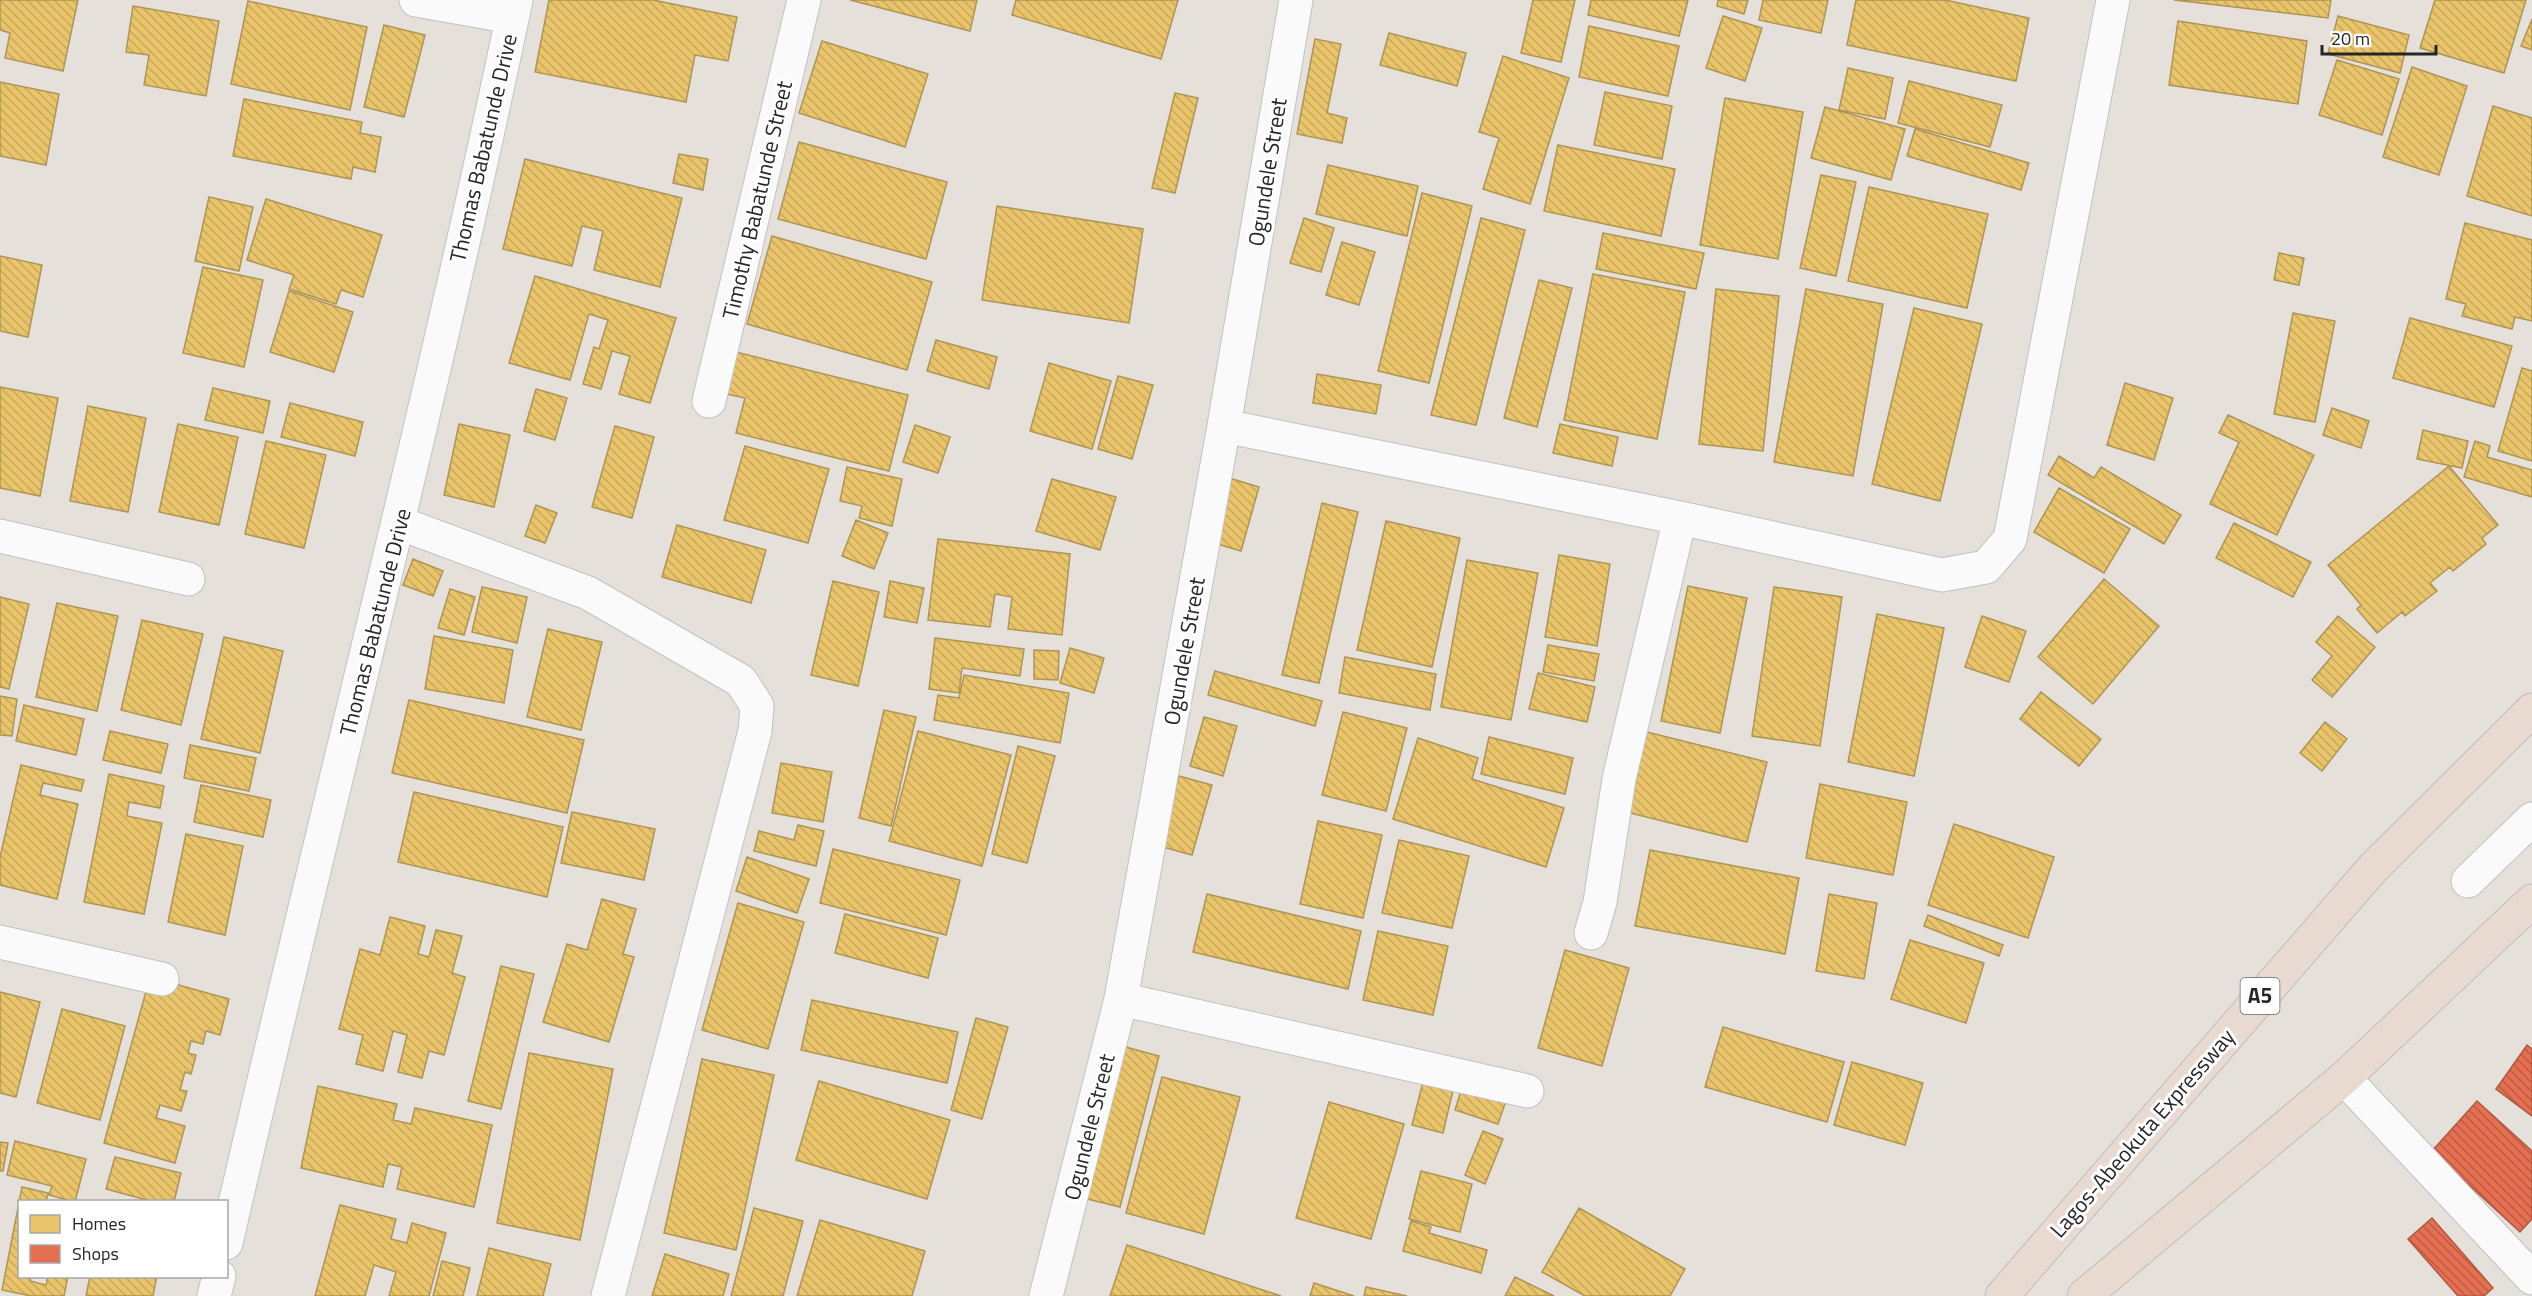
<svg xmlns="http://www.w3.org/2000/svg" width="2532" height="1296" viewBox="0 0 2532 1296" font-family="'Titillium Web',sans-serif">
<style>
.homes{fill:url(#homes-back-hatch);stroke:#ae9556;stroke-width:1.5}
.shops{fill:url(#shops-back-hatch);stroke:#ad5944;stroke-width:1.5}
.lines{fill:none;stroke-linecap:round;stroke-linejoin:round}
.minor-casing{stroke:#c2c0c1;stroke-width:35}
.highway-casing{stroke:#bebcbb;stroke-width:35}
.minor{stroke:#fbfafa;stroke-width:33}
.highway{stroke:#e8d9d1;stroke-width:33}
.labels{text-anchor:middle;stroke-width:6;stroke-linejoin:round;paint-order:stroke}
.shield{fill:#fff;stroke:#676767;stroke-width:1.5}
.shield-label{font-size:21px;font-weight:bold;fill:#262626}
.street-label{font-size:22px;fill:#262626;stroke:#fff}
</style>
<defs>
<pattern id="homes-back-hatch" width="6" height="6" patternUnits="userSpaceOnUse" patternTransform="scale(1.5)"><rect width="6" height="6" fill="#e9c46a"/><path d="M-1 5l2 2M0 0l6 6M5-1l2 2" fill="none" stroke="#c8a85c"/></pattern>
<pattern id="shops-back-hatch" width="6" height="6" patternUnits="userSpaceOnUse" patternTransform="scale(1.5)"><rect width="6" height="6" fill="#e76f51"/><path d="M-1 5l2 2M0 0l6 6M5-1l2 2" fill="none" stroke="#bb5b43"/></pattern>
</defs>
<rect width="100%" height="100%" fill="#e6e0db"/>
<path class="homes" d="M 0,0 L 78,0 L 63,71 L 5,58 L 10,33 L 0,30 Z
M 549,0 L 653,0 L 737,17 L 728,61 L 695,55 L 686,102 L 535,72 Z
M 850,0 L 977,0 L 970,31 Z
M 1016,0 L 1178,0 L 1161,59 L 1012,15 Z
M 1533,0 L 1575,0 L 1561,62 L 1521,53 Z
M 1591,0 L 1688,0 L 1679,36 L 1588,15 Z
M 1718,0 L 1748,0 L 1744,14 L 1717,6 Z
M 1763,0 L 1828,0 L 1821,33 L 1759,20 Z
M 1856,0 L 1945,0 L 2029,18 L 2016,81 L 1847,45 Z
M 2174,0 L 2331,0 L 2328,18 Z
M 2435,0 L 2526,0 L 2504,73 L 2420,48 Z
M 248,1 L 367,27 L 350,110 L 231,84 Z
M 133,6 L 219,21 L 206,96 L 144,85 L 149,55 L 126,52 Z
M 1723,16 L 1762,28 L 1745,81 L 1706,68 Z
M 2338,16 L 2409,35 L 2400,73 L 2328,54 Z
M 2532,19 L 2532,50 L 2521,46 Z
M 2178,21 L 2307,41 L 2298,104 L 2169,85 Z
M 384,25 L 425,35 L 404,117 L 364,107 Z
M 1589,26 L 1679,46 L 1668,96 L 1579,77 Z
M 1389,33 L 1466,53 L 1457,86 L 1380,65 Z
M 1315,39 L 1341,44 L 1327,113 L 1347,118 L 1342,143 L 1297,134 Z
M 822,41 L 928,74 L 905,147 L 799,113 Z
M 1503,56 L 1569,78 L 1530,204 L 1483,189 L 1499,138 L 1479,132 Z
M 2337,60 L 2399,79 L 2382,135 L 2319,115 Z
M 2412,67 L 2467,86 L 2439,175 L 2383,157 Z
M 1848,68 L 1893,78 L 1885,119 L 1839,110 Z
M 1909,81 L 2002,105 L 1990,147 L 1898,123 Z
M 0,82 L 59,94 L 46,165 L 0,156 Z
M 1605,92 L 1672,106 L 1662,159 L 1594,145 Z
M 1175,93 L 1198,98 L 1175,193 L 1152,188 Z
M 1725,98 L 1803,112 L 1778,259 L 1700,245 Z
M 244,99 L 362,122 L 360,133 L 381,137 L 375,172 L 353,167 L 351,179 L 233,156 Z
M 2493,106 L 2532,118 L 2532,216 L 2467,196 Z
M 1825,107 L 1905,129 L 1891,180 L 1811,158 Z
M 1915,129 L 2029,163 L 2021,190 L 1907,156 Z
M 799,142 L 947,182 L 926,259 L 778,219 Z
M 1558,145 L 1675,169 L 1661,236 L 1544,211 Z
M 679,154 L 708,159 L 703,190 L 673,183 Z
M 525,159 L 682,198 L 660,287 L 594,270 L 603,231 L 582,226 L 572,266 L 503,249 Z
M 1328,165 L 1418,186 L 1407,236 L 1316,214 Z
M 1821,175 L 1856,182 L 1836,276 L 1800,268 Z
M 1869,187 L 1988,214 L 1967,308 L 1848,281 Z
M 1422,193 L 1472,206 L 1429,383 L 1378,371 Z
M 209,197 L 253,207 L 239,271 L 195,261 Z
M 266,199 L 382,235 L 363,297 L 341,290 L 336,304 L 289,289 L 294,275 L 247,260 Z
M 997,206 L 1143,229 L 1129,323 L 982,300 Z
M 1304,218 L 1334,228 L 1321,272 L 1290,263 Z
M 1481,218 L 1525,230 L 1476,425 L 1431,415 Z
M 2465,223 L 2532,240 L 2532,321 L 2515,317 L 2512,329 L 2462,316 L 2466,304 L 2446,299 Z
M 1603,233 L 1704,253 L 1696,289 L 1596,269 Z
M 772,236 L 932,282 L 907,370 L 747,324 Z
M 1342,242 L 1375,252 L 1359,305 L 1326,295 Z
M 2279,253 L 2304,258 L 2299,285 L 2274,280 Z
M 0,256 L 42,265 L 28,337 L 0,331 Z
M 203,267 L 263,280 L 244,367 L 183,353 Z
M 1593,274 L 1685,292 L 1657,439 L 1564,420 Z
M 535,276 L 676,318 L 650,403 L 619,394 L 630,356 L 612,351 L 601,389 L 583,384 L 594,347 L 599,349 L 608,320 L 589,314 L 570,380 L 509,363 Z
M 1539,280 L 1572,288 L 1537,427 L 1504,418 Z
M 1716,289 L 1779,296 L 1763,451 L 1699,444 Z
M 1806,289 L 1883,304 L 1853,476 L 1774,462 Z
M 289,291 L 353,312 L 334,372 L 270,352 Z
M 1914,308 L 1982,324 L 1940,501 L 1872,484 Z
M 2293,313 L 2335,321 L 2315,422 L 2274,414 Z
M 2410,318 L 2512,346 L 2494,407 L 2393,378 Z
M 936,340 L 997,357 L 989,389 L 927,371 Z
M 736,352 L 908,395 L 889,471 L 736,433 L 745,398 L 726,394 Z
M 1049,363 L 1111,381 L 1092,449 L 1030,431 Z
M 2522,368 L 2532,371 L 2532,461 L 2498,451 Z
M 1317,374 L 1381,385 L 1376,414 L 1313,403 Z
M 1118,376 L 1153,385 L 1132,459 L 1098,449 Z
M 2125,383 L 2173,398 L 2154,460 L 2107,445 Z
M 0,387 L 58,398 L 40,496 L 0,488 Z
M 213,388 L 270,401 L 263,433 L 205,420 Z
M 536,389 L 567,398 L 555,440 L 524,431 Z
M 290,403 L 363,422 L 355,456 L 281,437 Z
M 88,406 L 146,418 L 128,512 L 70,501 Z
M 2332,408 L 2369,421 L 2361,448 L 2323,435 Z
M 2228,415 L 2314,455 L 2277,535 L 2210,504 L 2239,442 L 2219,433 Z
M 178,424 L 238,437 L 219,525 L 159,512 Z
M 459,424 L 510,435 L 494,507 L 444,495 Z
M 1560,424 L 1618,437 L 1612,466 L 1553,453 Z
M 915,425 L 950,437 L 938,473 L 903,462 Z
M 615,426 L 654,437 L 632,518 L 592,507 Z
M 2423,430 L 2468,441 L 2462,468 L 2417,459 Z
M 266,441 L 326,455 L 304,548 L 245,534 Z
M 2475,441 L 2490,446 L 2487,457 L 2532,470 L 2532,497 L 2464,477 Z
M 745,446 L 829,469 L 808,543 L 724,520 Z
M 2059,456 L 2094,478 L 2101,467 L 2181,515 L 2164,544 L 2048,475 Z
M 2449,466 L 2498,525 L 2482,538 L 2486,544 L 2453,571 L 2450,567 L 2430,583 L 2437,591 L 2405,616 L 2402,612 L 2377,633 L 2357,609 L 2361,605 L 2328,565 Z
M 847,467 L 902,479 L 892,526 L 859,518 L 862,506 L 840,501 Z
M 1226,477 L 1259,487 L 1241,551 L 1207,541 Z
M 1052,479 L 1116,497 L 1100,550 L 1036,531 Z
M 2059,488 L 2130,529 L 2104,573 L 2034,532 Z
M 1322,503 L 1358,512 L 1319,683 L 1282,675 Z
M 536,505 L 557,513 L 545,543 L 525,536 Z
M 856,520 L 888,533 L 874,569 L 842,556 Z
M 1386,521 L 1460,538 L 1432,667 L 1357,650 Z
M 2234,523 L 2311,562 L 2293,597 L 2216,558 Z
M 677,525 L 766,550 L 751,603 L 662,577 Z
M 938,539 L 1070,554 L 1062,635 L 1008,629 L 1012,597 L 995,594 L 990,627 L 928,620 Z
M 1559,555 L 1610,564 L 1597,646 L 1545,637 Z
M 413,559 L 443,571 L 433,596 L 403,585 Z
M 1467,560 L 1538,573 L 1511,720 L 1441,707 Z
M 2104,579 L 2159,626 L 2093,704 L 2038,657 Z
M 833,581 L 879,592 L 858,686 L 811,675 Z
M 890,581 L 924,588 L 917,623 L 884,617 Z
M 1688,586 L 1747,598 L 1720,733 L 1661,721 Z
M 482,587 L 527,597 L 517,643 L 472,632 Z
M 1774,587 L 1842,597 L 1820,746 L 1752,736 Z
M 450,589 L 475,597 L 464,635 L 438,628 Z
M 0,597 L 29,604 L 9,689 L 0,687 Z
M 57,603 L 118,616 L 97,711 L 36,697 Z
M 1877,614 L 1944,628 L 1914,776 L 1848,762 Z
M 1982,616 L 2026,631 L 2009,682 L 1965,667 Z
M 2338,616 L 2375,647 L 2332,697 L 2312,680 L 2332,656 L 2316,642 Z
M 142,620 L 203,634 L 181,725 L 121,710 Z
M 548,629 L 602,642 L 581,730 L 527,717 Z
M 434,636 L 513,650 L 504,703 L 425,689 Z
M 224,637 L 283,651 L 260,753 L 201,739 Z
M 935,638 L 1024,649 L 1020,676 L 962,668 L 959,693 L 929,689 Z
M 1548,645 L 1599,654 L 1594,681 L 1543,672 Z
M 1070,648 L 1104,658 L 1094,693 L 1060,683 Z
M 1034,650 L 1059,651 L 1058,680 L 1034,679 Z
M 1345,657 L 1436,674 L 1430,710 L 1339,693 Z
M 1215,671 L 1322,701 L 1315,726 L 1208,695 Z
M 1538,673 L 1595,687 L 1587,722 L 1529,709 Z
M 964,675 L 1069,693 L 1060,743 L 934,720 L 938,695 L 959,698 Z
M 2041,692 L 2101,739 L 2079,766 L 2020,719 Z
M 0,696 L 17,699 L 12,736 L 0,735 Z
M 409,700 L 584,740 L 567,813 L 392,773 Z
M 24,705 L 84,719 L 76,755 L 16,741 Z
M 884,710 L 916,717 L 891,826 L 859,818 Z
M 1343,712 L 1407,728 L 1386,811 L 1322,795 Z
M 1204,717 L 1237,726 L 1223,776 L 1190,766 Z
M 2325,722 L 2347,739 L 2322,771 L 2300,753 Z
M 110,731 L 168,744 L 161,773 L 103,760 Z
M 918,731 L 1011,755 L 982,866 L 889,841 Z
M 1643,731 L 1767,762 L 1747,842 L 1622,811 Z
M 1489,737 L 1573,758 L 1565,794 L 1481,774 Z
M 1418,738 L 1478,758 L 1472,779 L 1564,808 L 1546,867 L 1393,819 Z
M 190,745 L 256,758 L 249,791 L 184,778 Z
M 1018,746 L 1055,756 L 1027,863 L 992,854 Z
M 781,763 L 832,772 L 823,822 L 772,813 Z
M 21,765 L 84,780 L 81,791 L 43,783 L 40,795 L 78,804 L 57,899 L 0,885 L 0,857 Z
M 109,774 L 164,786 L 160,808 L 129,802 L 127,816 L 162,823 L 144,914 L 84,902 Z
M 1179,776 L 1212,785 L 1192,855 L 1159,846 Z
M 1820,784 L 1907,802 L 1893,875 L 1806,858 Z
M 201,785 L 271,800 L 263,837 L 194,822 Z
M 414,792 L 563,827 L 547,897 L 398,862 Z
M 572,812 L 655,829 L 644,880 L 561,863 Z
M 1318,821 L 1382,835 L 1363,918 L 1300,904 Z
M 1954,824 L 2054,857 L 2028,938 L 1928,905 Z
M 798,825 L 824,831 L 816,866 L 754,851 L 759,831 L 794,840 Z
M 186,834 L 243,846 L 225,935 L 168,922 Z
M 1399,840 L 1469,856 L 1452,928 L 1382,913 Z
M 833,849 L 960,880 L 946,935 L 820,903 Z
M 1650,850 L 1799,878 L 1785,954 L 1635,926 Z
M 747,857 L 809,879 L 797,913 L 736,891 Z
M 1207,894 L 1361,931 L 1348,989 L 1193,952 Z
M 1829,894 L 1877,903 L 1864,979 L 1816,971 Z
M 602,899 L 636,909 L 623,954 L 634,957 L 609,1042 L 543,1022 L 567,944 L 587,950 Z
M 738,903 L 804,922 L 768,1049 L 702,1030 Z
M 845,914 L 938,938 L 928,978 L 835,953 Z
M 1928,915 L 2003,945 L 1999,956 L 1924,926 Z
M 390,917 L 425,926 L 418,954 L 429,957 L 436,930 L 462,936 L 452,973 L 465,977 L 444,1055 L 429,1051 L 422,1078 L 398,1072 L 407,1035 L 393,1031 L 383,1071 L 356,1064 L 363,1035 L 339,1029 L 360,949 L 380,955 Z
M 1378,931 L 1448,946 L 1433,1015 L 1363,1000 Z
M 1910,940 L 1984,963 L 1966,1023 L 1891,999 Z
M 1565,950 L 1629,968 L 1602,1066 L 1538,1048 Z
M 501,966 L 534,974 L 501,1109 L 468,1101 Z
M 150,977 L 229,999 L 220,1035 L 206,1031 L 203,1044 L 191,1041 L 188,1053 L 196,1055 L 191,1074 L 185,1072 L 180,1090 L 187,1091 L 181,1111 L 160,1105 L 156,1118 L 185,1126 L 175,1163 L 104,1143 Z
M 0,992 L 40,1002 L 16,1097 L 0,1093 Z
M 812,1000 L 958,1032 L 947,1083 L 801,1050 Z
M 62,1009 L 125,1026 L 100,1120 L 37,1103 Z
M 976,1018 L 1008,1027 L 982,1119 L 951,1110 Z
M 1723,1027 L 1844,1062 L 1827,1122 L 1705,1087 Z
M 1122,1046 L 1159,1056 L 1120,1207 L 1083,1198 Z
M 529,1053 L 613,1069 L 580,1240 L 497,1223 Z
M 702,1059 L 774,1075 L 736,1250 L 664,1233 Z
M 1852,1062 L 1923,1083 L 1905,1145 L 1834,1125 Z
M 1425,1074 L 1455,1082 L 1443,1133 L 1412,1125 Z
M 1162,1077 L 1240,1097 L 1204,1234 L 1126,1213 Z
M 819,1081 L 950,1120 L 927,1199 L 796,1160 Z
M 1464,1081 L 1508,1095 L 1498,1124 L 1455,1110 Z
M 318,1086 L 397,1104 L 393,1120 L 411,1124 L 415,1108 L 492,1125 L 474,1207 L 397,1189 L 402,1167 L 388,1164 L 383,1187 L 301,1168 Z
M 1329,1102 L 1404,1124 L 1371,1239 L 1296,1218 Z
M 1483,1131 L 1503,1139 L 1485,1184 L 1465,1175 Z
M 15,1141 L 86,1159 L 75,1202 L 49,1195 L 52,1186 L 7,1175 Z
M 0,1142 L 8,1143 L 3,1171 L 0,1171 Z
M 115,1157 L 181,1173 L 174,1202 L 154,1202 L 106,1189 Z
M 1421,1171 L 1472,1184 L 1460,1232 L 1409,1219 Z
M 22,1187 L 48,1193 L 46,1202 L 20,1202 L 20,1276 L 31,1276 L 30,1281 L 46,1285 L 48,1276 L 68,1276 L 64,1296 L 31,1296 L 2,1290 Z
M 340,1205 L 396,1219 L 391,1239 L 407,1243 L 412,1223 L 446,1233 L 429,1296 L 389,1296 L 396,1272 L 374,1265 L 365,1296 L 315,1296 Z
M 754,1208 L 803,1221 L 783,1296 L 731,1296 Z
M 1579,1208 L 1685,1269 L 1670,1296 L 1585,1296 L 1542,1272 Z
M 820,1220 L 925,1251 L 912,1296 L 797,1296 Z
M 1411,1221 L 1431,1227 L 1429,1233 L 1487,1250 L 1481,1273 L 1403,1251 Z
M 1127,1245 L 1281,1296 L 1110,1296 Z
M 489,1248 L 551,1264 L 543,1296 L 477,1296 Z
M 665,1254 L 729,1274 L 723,1296 L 652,1296 Z
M 442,1261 L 470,1268 L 463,1296 L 433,1296 Z
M 90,1276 L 157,1276 L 153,1296 L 86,1296 Z
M 1515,1277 L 1554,1296 L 1505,1296 Z
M 1314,1283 L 1354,1296 L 1310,1296 Z
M 1366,1287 L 1407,1296 L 1364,1296 Z"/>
<path class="shops" d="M 2527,1045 L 2532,1049 L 2532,1116 L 2496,1089 Z
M 2477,1101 L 2532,1151 L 2532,1219 L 2520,1232 L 2432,1151 Z
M 2432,1218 L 2493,1288 L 2484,1296 L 2458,1296 L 2408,1239 Z"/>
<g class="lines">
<defs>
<path id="minor" d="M 416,0 L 512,17
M 709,401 L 804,0
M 1224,426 L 1680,518 L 1942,575 L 1986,567 L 2010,539 L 2113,0
M 399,523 L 588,593 L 741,681 L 757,706 L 755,731 L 608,1296
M 0,536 L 188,579
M 2468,881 L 2532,819
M 1591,933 L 1600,902 L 1619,779 L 1680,518
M 0,942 L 162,979
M 1121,999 L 1527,1091
M 2344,1078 L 2532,1278
M 226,1243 C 321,828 429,416 516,0
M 214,1296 L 219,1276
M 1046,1296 L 1121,999 L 1224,426 L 1296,0"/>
<path id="highway" d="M 2002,1296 L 2373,868 L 2532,710
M 2084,1296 L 2344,1078 L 2532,901"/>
</defs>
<use href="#minor" class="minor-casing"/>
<use href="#highway" class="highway-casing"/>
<use href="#minor" class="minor"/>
<use href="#highway" class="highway"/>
</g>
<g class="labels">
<rect class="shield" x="2240.5" y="978" width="39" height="36" rx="4.5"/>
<g class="shield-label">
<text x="2260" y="1003">A5</text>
</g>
<g class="street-label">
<text transform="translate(483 148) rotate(-77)" y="8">Thomas Babatunde Drive</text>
<text transform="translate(1267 172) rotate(-81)" y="8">Ogundele Street</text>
<text transform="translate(757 200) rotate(-77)" y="8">Timothy Babatunde Street</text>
<text transform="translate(375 622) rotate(-76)" y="8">Thomas Babatunde Drive</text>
<text transform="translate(1184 651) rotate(-80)" y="8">Ogundele Street</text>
<text transform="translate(1089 1127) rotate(-76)" y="8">Ogundele Street</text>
<text transform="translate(2142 1133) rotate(-49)" y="8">Lagos-Abeokuta Expressway</text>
</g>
</g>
<rect x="18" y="1200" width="210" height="78" fill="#ffffff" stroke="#a8a8a8" stroke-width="1.5"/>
<rect x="30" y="1215" width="30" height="18" fill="#e9c46a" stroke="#a8a8a8" stroke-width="1.5"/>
<text x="72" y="1230" font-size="18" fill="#262626">Homes</text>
<rect x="30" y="1245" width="30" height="18" fill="#e76f51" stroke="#a8a8a8" stroke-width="1.5"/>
<text x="72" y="1260" font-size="18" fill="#262626">Shops</text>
<path d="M2322 45v9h114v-9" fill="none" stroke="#262626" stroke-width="3"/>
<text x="2331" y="45" font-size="18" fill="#262626" stroke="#ffffff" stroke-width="4.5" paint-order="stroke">20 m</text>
</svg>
